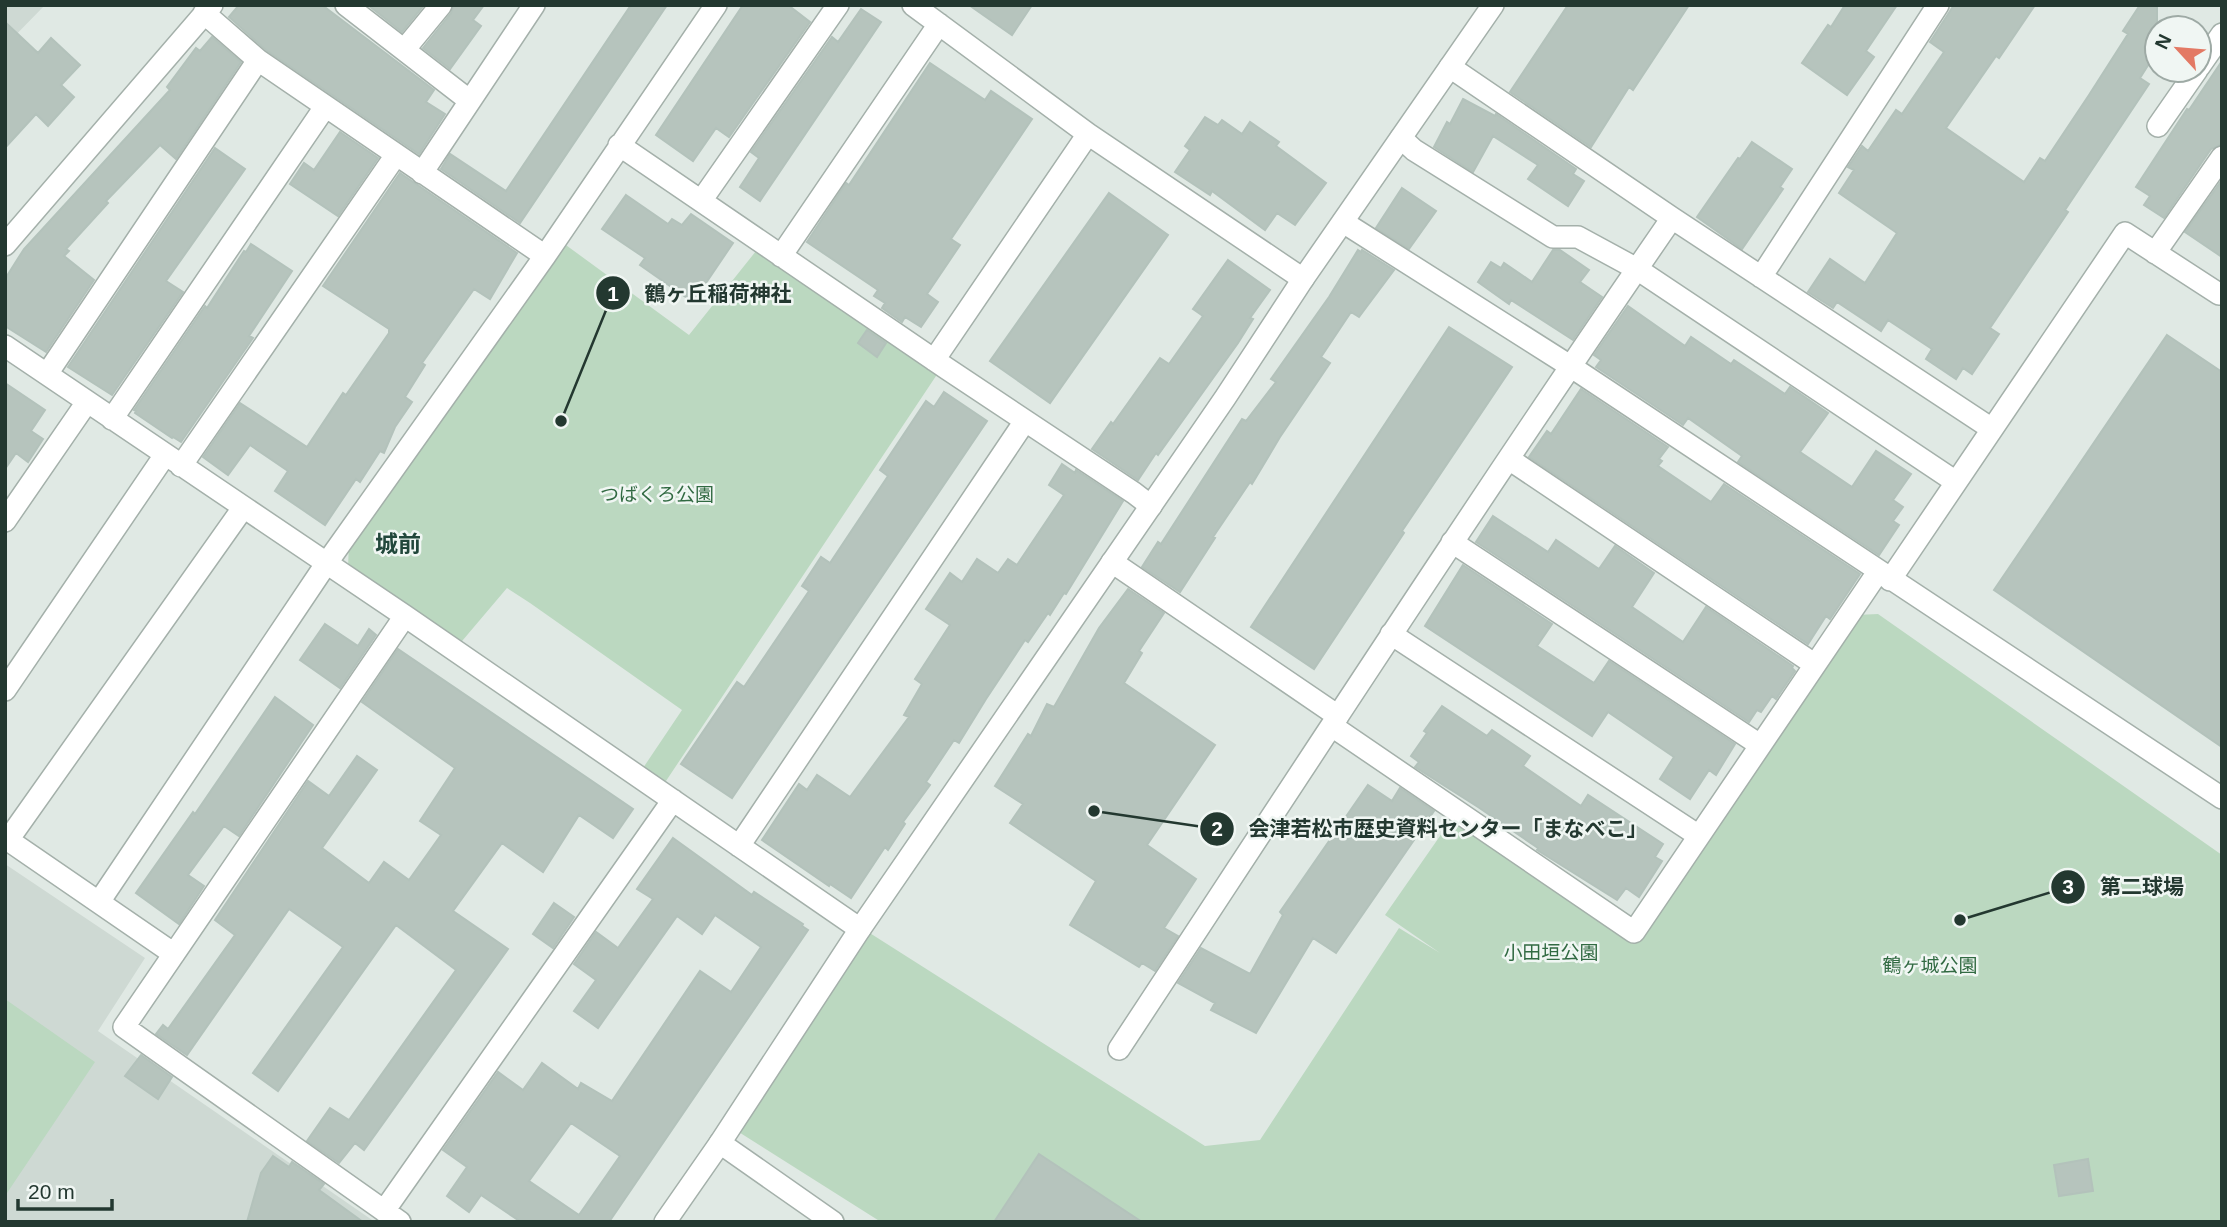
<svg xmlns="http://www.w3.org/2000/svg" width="2227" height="1227" viewBox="0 0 2227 1227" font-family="Arial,'Noto Sans JP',sans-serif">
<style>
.built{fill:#ced9d3}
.green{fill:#bbd8c0}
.building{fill:#b6c4bd;stroke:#b3c2bb;stroke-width:2;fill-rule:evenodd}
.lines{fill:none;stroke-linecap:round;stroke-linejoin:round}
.minor-casing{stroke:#a4b0aa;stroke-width:24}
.tertiary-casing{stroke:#a4b0aa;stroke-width:24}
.minor{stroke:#fff;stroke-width:21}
.tertiary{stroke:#fff;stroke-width:21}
.labels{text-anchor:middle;stroke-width:5;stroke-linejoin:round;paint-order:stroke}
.park-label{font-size:19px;fill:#316a42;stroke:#f0f6f3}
.quarter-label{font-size:23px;font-weight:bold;fill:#21473b;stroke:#f0f6f3}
.leader{fill:none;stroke:#233830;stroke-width:2.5}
.callout-dot{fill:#233830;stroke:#f0f6f3;stroke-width:2.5}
.mark-label{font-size:21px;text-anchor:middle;font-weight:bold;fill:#fff}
.callout-label{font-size:21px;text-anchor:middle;font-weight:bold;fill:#233830;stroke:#f0f6f3;stroke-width:5;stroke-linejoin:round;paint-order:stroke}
</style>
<rect width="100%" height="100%" fill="#e0e9e4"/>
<path class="built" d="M 5,5 L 45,5 L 5,46 Z
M 5,864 L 145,958 L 98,1031 L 375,1222 L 5,1222 Z"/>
<path class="green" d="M 559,240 L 689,335 L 760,246 L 940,370 L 662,787 L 641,771 L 682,710 L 530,603 L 507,588 L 457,647 L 348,568 L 349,542 Z
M 1878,614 L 2222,855 L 2222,1222 L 881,1222 L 734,1129 L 865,930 L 1205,1146 L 1260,1140 L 1399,928 L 1440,953 L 1385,915 L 1456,813 L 1639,936 L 1856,615 Z
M 5,999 L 95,1062 L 5,1196 Z"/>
<path class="building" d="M 239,5 L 322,5 L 434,90 L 426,102 L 445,114 L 419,154 L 266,50 L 229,17 Z
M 368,5 L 424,5 L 402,32 Z
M 454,5 L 484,5 L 473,20 L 481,26 L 450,69 L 423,48 L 451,13 Z
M 631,5 L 667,5 L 520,223 L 441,169 L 450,154 L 506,191 Z
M 743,5 L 788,5 L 810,22 L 729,137 L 716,128 L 693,161 L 656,135 Z
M 969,5 L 1032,5 L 1012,35 Z
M 1568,5 L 1689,5 L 1633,90 L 1629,87 L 1591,147 L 1510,92 Z
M 1845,5 L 1897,5 L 1866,51 L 1874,57 L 1847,95 L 1802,63 L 1828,25 L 1831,27 Z
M 1954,5 L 2035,5 L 1999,58 L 1996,56 L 1946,128 L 2024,182 L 2040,158 L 2045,161 L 2089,95 L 2128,34 L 2123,31 L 2140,5 L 2157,5 L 2157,51 L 2140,78 L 2149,84 L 2065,210 L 2068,212 L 1990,328 L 1999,334 L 1972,374 L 1963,368 L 1956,379 L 1926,359 L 1932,349 L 1888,320 L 1881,331 L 1837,302 L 1833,308 L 1808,292 L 1830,259 L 1865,283 L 1897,233 L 1839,193 L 1854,170 L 1848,167 L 1862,146 L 1868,151 L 1896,110 L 1902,114 L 1944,52 L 1930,42 Z
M 861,9 L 881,22 L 760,201 L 740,187 L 759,158 L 751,152 L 832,37 L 838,42 Z
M 5,22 L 38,53 L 51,38 L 80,65 L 61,85 L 74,97 L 48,126 L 36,114 L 5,148 Z
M 212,37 L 241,62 L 176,159 L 160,145 L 106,201 L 108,203 L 66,249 L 69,251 L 64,256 L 94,280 L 46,352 L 5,326 L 5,279 L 24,249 L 170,90 L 167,87 L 196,48 L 200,51 Z
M 2222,61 L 2222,144 L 2211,149 L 2164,218 L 2144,205 L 2150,196 L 2136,187 L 2187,109 L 2189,110 Z
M 930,63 L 985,100 L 991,91 L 1032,119 L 951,239 L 960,245 L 927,294 L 938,302 L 921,327 L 905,317 L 902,322 L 882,308 L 885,303 L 874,296 L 878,290 L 807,242 L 846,183 L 849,185 Z
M 1463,99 L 1495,116 L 1496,114 L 1576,169 L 1573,174 L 1584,181 L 1568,206 L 1528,179 L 1538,165 L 1493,136 L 1473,172 L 1434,147 L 1447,122 L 1450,124 Z
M 1205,117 L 1218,125 L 1222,120 L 1242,134 L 1250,122 L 1279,142 L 1276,146 L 1326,183 L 1295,225 L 1277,213 L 1265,230 L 1212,191 L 1210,195 L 1175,172 L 1190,150 L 1185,146 Z
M 340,132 L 378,158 L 338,216 L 290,184 L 304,163 L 314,170 Z
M 1752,142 L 1792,169 L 1780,187 L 1783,189 L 1742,249 L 1697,217 L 1738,158 L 1740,159 Z
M 215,148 L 245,169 L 166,281 L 183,292 L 112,395 L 68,367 Z
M 400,173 L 517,253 L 490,299 L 474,289 L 422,363 L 425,365 L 405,397 L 412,402 L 395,427 L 384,453 L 380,451 L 360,482 L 356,479 L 325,525 L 275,491 L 288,471 L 250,445 L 228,475 L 203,457 L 240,403 L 307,447 L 343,393 L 346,395 L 389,333 L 389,329 L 323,286 Z
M 2222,180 L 2222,257 L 2185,232 Z
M 1402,188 L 1436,211 L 1409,249 L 1376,228 Z
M 1109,193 L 1168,235 L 1050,403 L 990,361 Z
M 626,195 L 668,224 L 672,219 L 682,225 L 691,214 L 733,243 L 693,302 L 640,265 L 645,258 L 602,229 Z
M 251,244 L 292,271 L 249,336 L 253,338 L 181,442 L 173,437 L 172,438 L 135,413 L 136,411 L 134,410 L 205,306 L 207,308 L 244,251 L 246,252 Z
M 1358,250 L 1361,252 L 1362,250 L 1394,270 L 1359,317 L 1351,312 L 1321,357 L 1330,363 L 1280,437 L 1252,484 L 1250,482 L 1213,537 L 1215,538 L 1180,592 L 1142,567 L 1158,542 L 1161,544 L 1242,419 L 1246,421 L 1276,382 L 1271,379 L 1329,297 Z
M 1553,250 L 1560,250 L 1589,270 L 1580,282 L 1602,297 L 1573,340 L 1511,300 L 1509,304 L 1478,282 L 1491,262 L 1501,268 L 1504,263 L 1532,282 Z
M 1228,260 L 1270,290 L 1250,318 L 1253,319 L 1238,343 L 1158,455 L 1156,453 L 1138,480 L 1092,449 L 1111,422 L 1113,424 L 1160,358 L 1169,364 L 1203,316 L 1193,309 Z
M 1628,306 L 1685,346 L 1691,337 L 1731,364 L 1734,360 L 1785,394 L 1790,387 L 1828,413 L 1800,452 L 1852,487 L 1876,451 L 1911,474 L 1893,500 L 1903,507 L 1893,521 L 1899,525 L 1879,555 L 1738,462 L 1742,456 L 1688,418 L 1683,425 L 1596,367 L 1601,360 L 1594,355 Z
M 1449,327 L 1512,367 L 1402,531 L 1404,533 L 1314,669 L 1251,627 Z
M 867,330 L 886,343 L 877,357 L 858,343 Z
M 2167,335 L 2222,372 L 2222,747 L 1994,590 Z
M 5,383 L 45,410 L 31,431 L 43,439 L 28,462 L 16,453 L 5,469 Z
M 1581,389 L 1668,447 L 1659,459 L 1662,461 L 1658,466 L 1711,502 L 1724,484 L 1860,574 L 1830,619 L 1826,616 L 1808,644 L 1529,457 L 1547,431 L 1551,434 Z
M 944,392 L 987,421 L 732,798 L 681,764 L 737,682 L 744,687 L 809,591 L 802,586 L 821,557 L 830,563 L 888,476 L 880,470 L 926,401 L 934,407 Z
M 1062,464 L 1075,473 L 1076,470 L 1123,501 L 1066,594 L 1064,593 L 1050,615 L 1048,613 L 1028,642 L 1025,640 L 986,699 L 959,743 L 954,740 L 926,782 L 930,785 L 903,822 L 905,824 L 888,850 L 885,847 L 851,898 L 830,884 L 829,886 L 762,840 L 799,784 L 807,790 L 817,775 L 850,797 L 909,717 L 904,715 L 922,684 L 915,679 L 950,625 L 926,609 L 950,573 L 962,582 L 977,559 L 998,573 L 1008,559 L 1017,565 L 1064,495 L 1049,485 Z
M 1493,516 L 1548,552 L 1556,540 L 1599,569 L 1615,546 L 1654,573 L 1632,607 L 1683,642 L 1706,607 L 1793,666 L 1792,668 L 1795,671 L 1776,699 L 1772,696 L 1761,712 L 1757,710 L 1749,722 L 1476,542 Z
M 1463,565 L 1552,624 L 1537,646 L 1594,683 L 1609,661 L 1735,744 L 1716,775 L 1709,770 L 1690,799 L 1660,779 L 1674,757 L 1608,712 L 1592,736 L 1425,626 Z
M 1128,589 L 1164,613 L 1139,651 L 1142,653 L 1124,683 L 1215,745 L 1147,845 L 1196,879 L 1164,928 L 1178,936 L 1155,971 L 1142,963 L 1139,967 L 1070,925 L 1096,881 L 1010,823 L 1023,804 L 995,786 L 1028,734 L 1031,736 L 1047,704 L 1054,707 L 1099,628 Z
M 325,624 L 358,646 L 369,629 L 376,635 L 340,688 L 300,660 Z
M 398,649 L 633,809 L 613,838 L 579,815 L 543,872 L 502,843 L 453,911 L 508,949 L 364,1150 L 355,1143 L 339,1163 L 307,1141 L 330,1108 L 349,1120 L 456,970 L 396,925 L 278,1091 L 253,1073 L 343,947 L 289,909 L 187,1055 L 156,1034 L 163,1025 L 168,1029 L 235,935 L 215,920 L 308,781 L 329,796 L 357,756 L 377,770 L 322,848 L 369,883 L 384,862 L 409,880 L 441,835 L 420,821 L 455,768 L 362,702 Z
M 275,697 L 313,725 L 239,836 L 224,826 L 188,875 L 204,886 L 179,924 L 136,893 L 193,812 L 195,814 Z
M 1442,706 L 1487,736 L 1492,730 L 1530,756 L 1523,766 L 1581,806 L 1588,795 L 1663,844 L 1655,857 L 1662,861 L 1639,897 L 1626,888 L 1617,900 L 1537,850 L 1538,848 L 1478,807 L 1415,767 L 1419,762 L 1411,756 L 1427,733 L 1424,731 Z
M 1368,785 L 1392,801 L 1400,788 L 1434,811 L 1336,953 L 1313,938 L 1256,1033 L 1211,1010 L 1215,1003 L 1178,983 L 1201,948 L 1250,974 L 1283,915 L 1280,912 Z
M 673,838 L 752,895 L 754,892 L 803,924 L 802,926 L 808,930 L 609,1222 L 521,1222 L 481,1195 L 469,1212 L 447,1196 L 467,1167 L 443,1150 L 498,1072 L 523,1090 L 542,1063 L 578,1089 L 581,1083 L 612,1101 L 700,971 L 731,992 L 761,947 L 715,915 L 702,934 L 677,916 L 598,1028 L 574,1011 L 596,980 L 574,964 L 596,932 L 618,948 L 653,899 L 637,889 ZM 571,1123 L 620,1156 L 579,1215 L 529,1181 Z
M 554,903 L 574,917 L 553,948 L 533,934 Z
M 141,1055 L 172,1077 L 158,1099 L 125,1076 Z
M 1039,1154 L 1142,1222 L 994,1222 Z
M 273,1156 L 289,1167 L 292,1162 L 324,1184 L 319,1190 L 363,1222 L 247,1222 L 261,1173 Z
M 2088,1159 L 2093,1191 L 2059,1196 L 2054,1165 Z"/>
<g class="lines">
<defs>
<path id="minor" d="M 346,5 L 470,101
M 913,5 L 1088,134 L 1303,279
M 204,13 L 258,60 L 545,256
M 404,50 L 441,5
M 1450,67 L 1672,218 L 1992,429
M 2199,67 L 2222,34
M 2158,126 L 2197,70
M 1401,138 L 1414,150 L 1553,237 L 1578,237 L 1637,269 L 1956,482
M 619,145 L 946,368 L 1134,493 L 1151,506
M 422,173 L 534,5
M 701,201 L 838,5
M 1343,222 L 1570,366 L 2222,798
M 5,245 L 212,5
M 2155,253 L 2222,157
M 781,256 L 939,24
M 1761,277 L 1938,5
M 5,346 L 405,616 L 860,929
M 934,360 L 1088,134
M 47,374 L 258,60
M 112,419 L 325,107
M 1509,459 L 1814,664
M 181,466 L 396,155
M 5,521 L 87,402
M 1452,542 L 1760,745
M 1112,562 L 1338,716
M 1890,580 L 2125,233 L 2219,294
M 1391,634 L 1699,836
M 5,690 L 165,455
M 1332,726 L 1634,932 L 1878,572
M 5,838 L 174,954
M 8,840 L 243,508
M 739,846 L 1025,421
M 99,902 L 326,564 L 545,256 L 716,5
M 1119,1049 C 1302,771 1483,492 1672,218
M 720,1143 L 833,1222
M 384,1211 L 673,800
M 400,1222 L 124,1027 L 405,616"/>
<path id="tertiary" d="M 665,1222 L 720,1143 L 860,929 L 1225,398 L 1303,279 L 1493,5"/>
</defs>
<use href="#minor" class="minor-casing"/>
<use href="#tertiary" class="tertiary-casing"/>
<use href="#minor" class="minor"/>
<use href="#tertiary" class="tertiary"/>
</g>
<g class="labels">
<g class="park-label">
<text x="657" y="501">つばくろ公園</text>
<text x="1551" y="959">小田垣公園</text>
<text x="1930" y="972">鶴ヶ城公園</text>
</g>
<g class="quarter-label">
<text x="398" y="552">城前</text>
</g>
</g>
<path class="leader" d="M561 421L613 293M1094 811L1217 829M1960 920L2068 887"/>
<g class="callout-dot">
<circle cx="561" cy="421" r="7"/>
<circle cx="1094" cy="811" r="7"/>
<circle cx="1960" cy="920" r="7"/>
<circle cx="613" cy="293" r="18"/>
<circle cx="1217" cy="829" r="18"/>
<circle cx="2068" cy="887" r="18"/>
</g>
<g class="mark-label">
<text x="613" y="301">1</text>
<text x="1217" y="836">2</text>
<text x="2068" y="894">3</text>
</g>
<g class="callout-label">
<text x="718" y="301">鶴ヶ丘稲荷神社</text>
<text x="1448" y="836">会津若松市歴史資料センター「まなべこ」</text>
<text x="2142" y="894">第二球場</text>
</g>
<rect width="2227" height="1227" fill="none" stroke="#233830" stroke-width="14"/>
<g transform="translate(2178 49) rotate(296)"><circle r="33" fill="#f0f6f3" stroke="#9eaaa5" stroke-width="2"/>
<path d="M0-5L12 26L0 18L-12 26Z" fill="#e37964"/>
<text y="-10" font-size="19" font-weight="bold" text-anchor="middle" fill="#233830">N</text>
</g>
<path d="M18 1199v10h94v-10" fill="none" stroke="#233830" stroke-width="3.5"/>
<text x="28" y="1199" font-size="21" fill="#233830" stroke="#f0f6f3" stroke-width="5" paint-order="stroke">20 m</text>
</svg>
